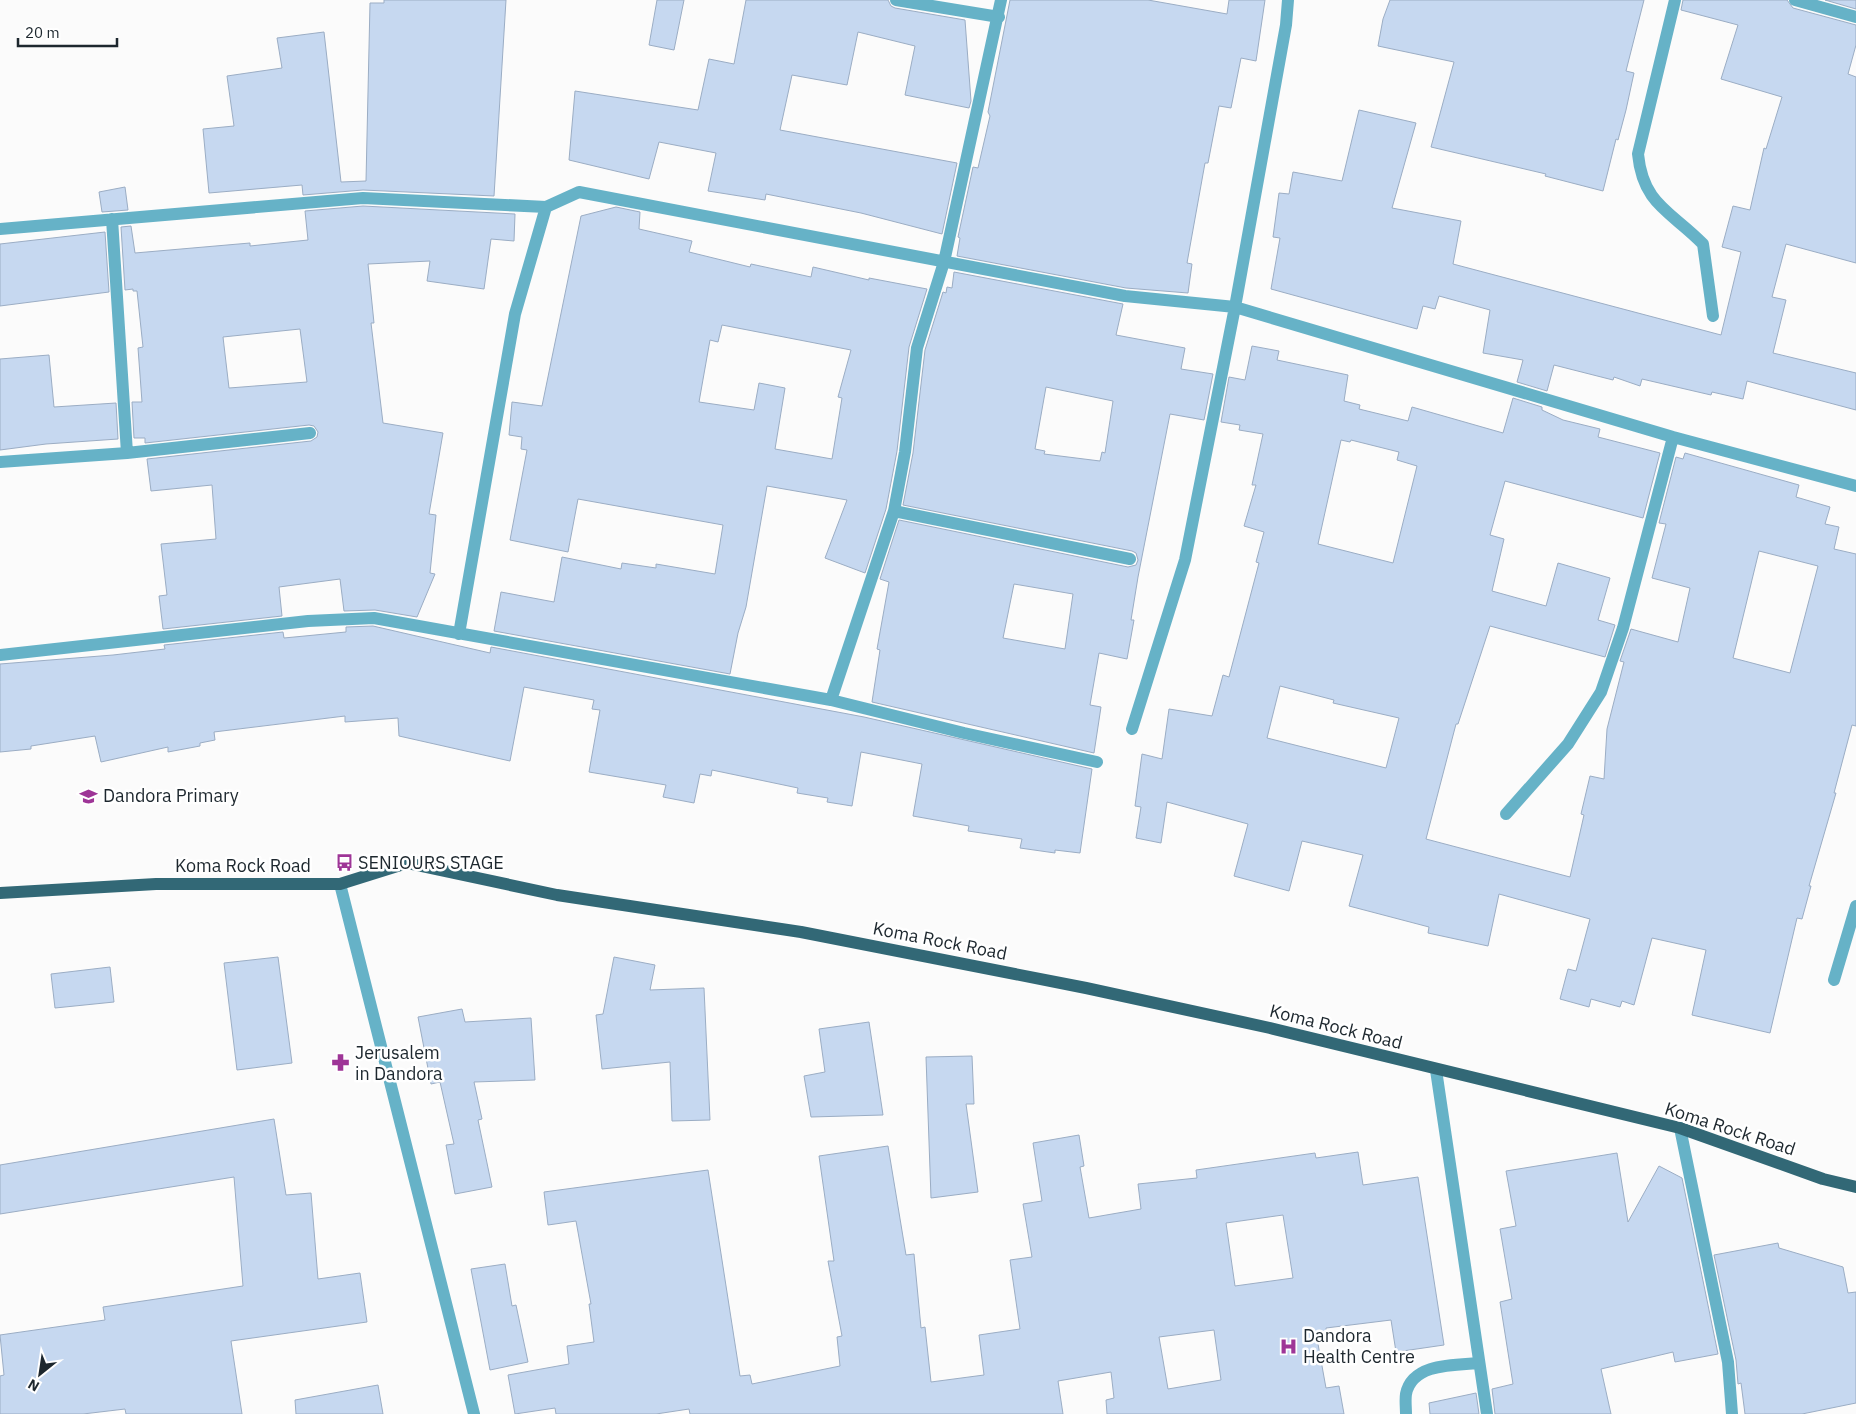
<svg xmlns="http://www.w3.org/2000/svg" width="1856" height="1414" viewBox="0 0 1856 1414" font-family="'IBM Plex Sans',sans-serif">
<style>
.building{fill:#c6d8f0;stroke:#9badc4;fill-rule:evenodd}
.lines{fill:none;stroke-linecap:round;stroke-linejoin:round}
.minor{stroke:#66b2c7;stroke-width:12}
.major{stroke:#326876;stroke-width:12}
.labels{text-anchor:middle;stroke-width:5;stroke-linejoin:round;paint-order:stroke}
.poi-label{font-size:18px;fill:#1d272e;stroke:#fff;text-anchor:start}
.street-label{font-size:18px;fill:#1d272e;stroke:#fff}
</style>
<rect width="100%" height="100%" fill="#fbfbfb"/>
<path class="building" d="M 384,0 L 506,0 L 494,196 L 363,190 L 303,195 L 302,185 L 209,193 L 203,129 L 234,126 L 227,76 L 282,68 L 277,38 L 324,32 L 341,182 L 366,181 L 370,3 L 384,3 Z
M 657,0 L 684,0 L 674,50 L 649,45 Z
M 746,0 L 888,0 L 891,6 L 895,8 L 965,20 L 971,101 L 969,108 L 905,95 L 915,46 L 858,32 L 847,85 L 792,75 L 780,130 L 957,163 L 942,234 L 861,213 L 766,194 L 765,200 L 708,191 L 716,153 L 659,142 L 649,179 L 569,160 L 575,91 L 698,110 L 709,59 L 734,64 Z
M 1010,0 L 1148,0 L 1227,14 L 1229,0 L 1265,0 L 1256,61 L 1241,58 L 1231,108 L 1219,106 L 1208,163 L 1205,163 L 1187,263 L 1192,264 L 1188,293 L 1126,288 L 957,256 L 960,238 L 958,237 L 973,167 L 978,168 L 990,116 L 988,112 Z
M 1390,0 L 1644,0 L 1626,71 L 1634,73 L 1626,110 L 1618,140 L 1616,139 L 1603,191 L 1545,176 L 1546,174 L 1431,147 L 1454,62 L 1378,46 L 1383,19 Z
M 1683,0 L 1787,0 L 1793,8 L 1856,25 L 1856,45 L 1848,74 L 1856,77 L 1856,263 L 1786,244 L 1772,297 L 1786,300 L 1773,353 L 1856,373 L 1856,410 L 1747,381 L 1743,399 L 1712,392 L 1711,395 L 1642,379 L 1640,386 L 1614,377 L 1613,380 L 1554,365 L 1547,391 L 1517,382 L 1523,360 L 1483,353 L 1490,310 L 1439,296 L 1435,309 L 1423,306 L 1417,329 L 1271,289 L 1280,238 L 1273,237 L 1279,193 L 1289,194 L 1293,172 L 1342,181 L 1359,110 L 1416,123 L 1392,208 L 1461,221 L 1453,264 L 1721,335 L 1741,252 L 1722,247 L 1733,206 L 1750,210 L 1764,148 L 1766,149 L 1782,97 L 1721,79 L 1738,25 L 1681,10 Z
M 1825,0 L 1856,0 L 1856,9 Z
M 125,187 L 128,210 L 102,212 L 99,192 Z
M 363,206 L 515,214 L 514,241 L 491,239 L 484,289 L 427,281 L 430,261 L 368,264 L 374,323 L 371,323 L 383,423 L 443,433 L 429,514 L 436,515 L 430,573 L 435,574 L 417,617 L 375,610 L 344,611 L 340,579 L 279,587 L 282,616 L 163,629 L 159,596 L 167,595 L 161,544 L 216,539 L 212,485 L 151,491 L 147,459 L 311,441 L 317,437 L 318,432 L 314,426 L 309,425 L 145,443 L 145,438 L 134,438 L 132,402 L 142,402 L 138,348 L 143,347 L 137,291 L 133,291 L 133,289 L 125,290 L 121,227 L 131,226 L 135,253 L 250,243 L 250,246 L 308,240 L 305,211 ZM 300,329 L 307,382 L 229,388 L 223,337 Z
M 616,207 L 640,212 L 639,229 L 692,241 L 689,252 L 750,267 L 751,264 L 811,277 L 813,267 L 869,280 L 869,278 L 927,289 L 909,347 L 897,451 L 886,509 L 865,573 L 825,558 L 847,500 L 767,486 L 746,607 L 738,633 L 730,674 L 494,631 L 501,592 L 554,602 L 562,557 L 621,569 L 622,563 L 656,568 L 656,564 L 715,574 L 723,525 L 578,499 L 568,552 L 510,540 L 527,450 L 521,449 L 522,437 L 509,435 L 512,402 L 542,406 L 581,216 ZM 722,325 L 851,350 L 838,397 L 842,398 L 832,459 L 775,449 L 785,388 L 759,383 L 754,410 L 699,402 L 710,340 L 718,342 Z
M 105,232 L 109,292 L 0,306 L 0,244 Z
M 954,272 L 1123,304 L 1116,335 L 1185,348 L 1181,369 L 1213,374 L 1204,420 L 1170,414 L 1138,577 L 1131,620 L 1134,620 L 1127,659 L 1099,653 L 1090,705 L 1101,707 L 1094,753 L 872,702 L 880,650 L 877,649 L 889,582 L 880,579 L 899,520 L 1128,567 L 1136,565 L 1138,560 L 1136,553 L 1132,551 L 903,505 L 913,453 L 925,350 L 943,292 L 946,293 L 947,287 L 952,288 ZM 1046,387 L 1113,401 L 1105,453 L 1102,452 L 1100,461 L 1044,454 L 1045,451 L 1035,449 ZM 1014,584 L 1073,594 L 1065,649 L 1003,638 Z
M 1252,346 L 1279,351 L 1277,360 L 1348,375 L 1344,401 L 1360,405 L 1359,409 L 1408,421 L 1412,407 L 1503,433 L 1513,398 L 1542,407 L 1542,410 L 1563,420 L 1600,429 L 1598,437 L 1660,453 L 1643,518 L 1505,481 L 1490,535 L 1504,539 L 1492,591 L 1546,606 L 1558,563 L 1610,578 L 1598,620 L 1615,625 L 1605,657 L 1490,626 L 1458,724 L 1456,724 L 1426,839 L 1570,877 L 1584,815 L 1581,814 L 1590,776 L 1604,779 L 1607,729 L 1624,662 L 1620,661 L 1631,629 L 1678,642 L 1690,588 L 1652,578 L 1666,524 L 1659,523 L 1676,457 L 1683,459 L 1685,453 L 1799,485 L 1796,497 L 1830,507 L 1825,524 L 1839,527 L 1834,549 L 1856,554 L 1856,726 L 1852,725 L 1834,793 L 1836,793 L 1809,886 L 1811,886 L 1802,919 L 1797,918 L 1770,1033 L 1692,1015 L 1706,950 L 1652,938 L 1634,1005 L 1622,1001 L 1620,1007 L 1591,999 L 1589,1007 L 1560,999 L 1568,969 L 1576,971 L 1590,919 L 1499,894 L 1488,946 L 1428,933 L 1429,927 L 1349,906 L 1363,855 L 1302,841 L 1289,891 L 1234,876 L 1248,824 L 1167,802 L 1161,843 L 1136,838 L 1141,807 L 1135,806 L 1142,754 L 1162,759 L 1169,709 L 1212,716 L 1223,675 L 1229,677 L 1259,563 L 1256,562 L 1264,532 L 1244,526 L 1256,485 L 1252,485 L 1263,434 L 1239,430 L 1240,425 L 1221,422 L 1229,377 L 1245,380 ZM 1341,440 L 1350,442 L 1351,440 L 1399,452 L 1397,460 L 1417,466 L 1393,563 L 1318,544 ZM 1759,551 L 1818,566 L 1790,673 L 1733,658 ZM 1280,686 L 1334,700 L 1333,703 L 1399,718 L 1386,768 L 1267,738 Z
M 49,355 L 54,407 L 116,403 L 118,439 L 46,444 L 0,450 L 0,359 Z
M 373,626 L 490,653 L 491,647 L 864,717 L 1092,769 L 1080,853 L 1055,850 L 1055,853 L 1020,848 L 1022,839 L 968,831 L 969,826 L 913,816 L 922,764 L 861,752 L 852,806 L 827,802 L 828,798 L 797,793 L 798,788 L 712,770 L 711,776 L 700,774 L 694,803 L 663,797 L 666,785 L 589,772 L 600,710 L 592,709 L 594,700 L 524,687 L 510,761 L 399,736 L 398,718 L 345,722 L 345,716 L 214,732 L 215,740 L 200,743 L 200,746 L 168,752 L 168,747 L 101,762 L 95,736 L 31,746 L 31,749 L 0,752 L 0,664 L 113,655 L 165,649 L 164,645 L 283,632 L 284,638 L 346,632 L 346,627 Z
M 278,957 L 292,1063 L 237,1070 L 224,963 Z
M 614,957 L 655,965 L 650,990 L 704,988 L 710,1120 L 672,1121 L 670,1062 L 602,1069 L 596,1015 L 603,1014 Z
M 110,967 L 114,1002 L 55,1008 L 51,974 Z
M 462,1009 L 465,1022 L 531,1018 L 535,1080 L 474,1082 L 482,1119 L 478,1120 L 492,1187 L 455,1194 L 446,1145 L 454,1144 L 440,1082 L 431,1084 L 418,1017 Z
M 869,1022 L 883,1115 L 811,1117 L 804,1076 L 825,1072 L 819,1029 Z
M 972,1056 L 974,1104 L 966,1104 L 978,1192 L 931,1198 L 926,1057 Z
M 274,1119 L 286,1195 L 311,1193 L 318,1279 L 360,1273 L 367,1322 L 231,1341 L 242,1414 L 126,1414 L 125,1409 L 83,1414 L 0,1414 L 0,1376 L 4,1375 L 0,1335 L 105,1320 L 103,1307 L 243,1286 L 234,1177 L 0,1214 L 0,1165 Z
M 1079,1135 L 1084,1166 L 1080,1167 L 1089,1218 L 1141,1209 L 1138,1184 L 1197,1178 L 1196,1170 L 1315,1153 L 1316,1158 L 1358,1152 L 1363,1185 L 1418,1177 L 1444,1345 L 1396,1352 L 1391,1320 L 1326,1328 L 1326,1332 L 1316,1333 L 1326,1388 L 1339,1386 L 1344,1414 L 1107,1414 L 1106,1400 L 1114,1398 L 1111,1372 L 1058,1381 L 1063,1414 L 690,1414 L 689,1409 L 656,1414 L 556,1414 L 555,1408 L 515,1414 L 508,1375 L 569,1364 L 567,1346 L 594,1342 L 589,1304 L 591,1304 L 576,1221 L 548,1225 L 544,1192 L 708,1170 L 740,1376 L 750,1375 L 752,1384 L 840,1366 L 837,1337 L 842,1336 L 828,1261 L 834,1261 L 819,1156 L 888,1146 L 906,1255 L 914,1254 L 921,1328 L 925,1327 L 931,1382 L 984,1375 L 979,1335 L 1020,1329 L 1010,1260 L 1032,1257 L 1023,1204 L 1042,1201 L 1033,1143 ZM 1283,1215 L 1293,1278 L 1235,1286 L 1226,1223 ZM 1214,1330 L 1221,1380 L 1168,1389 L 1159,1337 Z
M 1617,1153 L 1628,1222 L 1659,1166 L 1682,1178 L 1718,1354 L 1675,1362 L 1673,1352 L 1601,1369 L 1611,1414 L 1495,1414 L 1492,1389 L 1513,1384 L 1500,1302 L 1512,1299 L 1500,1229 L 1516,1226 L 1506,1171 Z
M 1778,1243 L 1779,1248 L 1843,1267 L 1848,1293 L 1856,1292 L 1856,1403 L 1802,1414 L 1745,1414 L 1741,1383 L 1738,1384 L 1736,1360 L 1714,1255 Z
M 505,1264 L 512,1306 L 516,1305 L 528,1362 L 490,1370 L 471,1269 Z
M 378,1385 L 383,1414 L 296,1414 L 295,1400 Z
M 1476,1393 L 1479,1414 L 1430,1414 L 1429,1403 Z"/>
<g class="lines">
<path class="minor" d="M 896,0 L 999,17
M 1675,0 L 1638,154 C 1643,205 1671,211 1703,244 L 1713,316
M 1795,0 L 1856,17
M 112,219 L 127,453
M 0,229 L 363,198 L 546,207
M 0,462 L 127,453 L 310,433
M 894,511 L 1130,559
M 459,634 L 515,314 L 546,207 L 579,192 L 1125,296 L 1235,307 L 1673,437 L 1856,486
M 0,655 L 308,621 L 374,618 L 831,700 L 964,733 L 1097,762
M 831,700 L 894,511 L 905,452 L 917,348 L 944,262 L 1001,0
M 1132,729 L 1185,560 L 1235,307 L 1286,25 L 1288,0
M 1506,814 L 1568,744 L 1601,692 L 1623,628 L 1673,437
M 340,884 L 474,1414
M 1834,980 L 1856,906
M 1436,1070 L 1487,1414
M 1680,1128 L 1728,1362 L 1732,1414
M 1406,1414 C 1406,1408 1405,1400 1406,1394 C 1412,1363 1455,1365 1479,1363"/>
<path class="major" d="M 0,893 L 156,884 L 340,884 L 407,863 L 557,895 L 801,932 L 1086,988 L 1270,1028 L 1680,1128 L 1823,1179 L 1856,1187"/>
</g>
<defs>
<symbol id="school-bare" viewBox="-9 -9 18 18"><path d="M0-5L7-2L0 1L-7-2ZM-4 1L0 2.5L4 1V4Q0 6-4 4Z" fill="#9e3597" stroke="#fff" stroke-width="2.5" paint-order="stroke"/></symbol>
<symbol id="bus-bare" viewBox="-9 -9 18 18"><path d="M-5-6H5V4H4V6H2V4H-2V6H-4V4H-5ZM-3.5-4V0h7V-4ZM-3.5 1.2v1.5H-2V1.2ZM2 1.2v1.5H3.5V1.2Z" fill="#9e3597" stroke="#fff" stroke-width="2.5" paint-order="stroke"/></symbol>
<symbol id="pharmacy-bare" viewBox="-9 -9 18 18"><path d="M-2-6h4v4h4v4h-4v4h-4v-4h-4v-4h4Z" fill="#9e3597" stroke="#fff" stroke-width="2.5" paint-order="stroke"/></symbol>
<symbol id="hospital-bare" viewBox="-9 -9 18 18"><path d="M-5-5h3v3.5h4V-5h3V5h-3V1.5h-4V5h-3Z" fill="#9e3597" stroke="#fff" stroke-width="2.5" paint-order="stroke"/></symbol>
</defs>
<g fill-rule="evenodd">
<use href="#school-bare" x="76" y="784" width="25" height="25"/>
<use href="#bus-bare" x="332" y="850" width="25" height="25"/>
<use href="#pharmacy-bare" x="328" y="1050" width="25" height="25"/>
<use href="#hospital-bare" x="1276" y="1334" width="25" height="25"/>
</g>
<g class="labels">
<g class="poi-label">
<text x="103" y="802">Dandora Primary</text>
<text x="358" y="869">SENIOURS STAGE</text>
<text x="355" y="1059">Jerusalem<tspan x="355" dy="21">in Dandora</tspan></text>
<text x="1303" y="1342">Dandora<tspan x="1303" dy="21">Health Centre</tspan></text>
</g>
<g class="street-label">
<text x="243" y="872">Koma Rock Road</text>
<text transform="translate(940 941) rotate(11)" y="6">Koma Rock Road</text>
<text transform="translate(1336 1027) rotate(14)" y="6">Koma Rock Road</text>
<text transform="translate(1730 1129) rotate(18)" y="6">Koma Rock Road</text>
</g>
</g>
<g transform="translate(40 1374) rotate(210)" stroke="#ffffff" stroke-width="4" paint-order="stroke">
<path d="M0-4L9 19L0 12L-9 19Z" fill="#1d272e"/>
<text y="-8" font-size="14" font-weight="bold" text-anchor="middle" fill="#1d272e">N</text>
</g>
<path d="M18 38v8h99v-8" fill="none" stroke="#1d272e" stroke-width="2.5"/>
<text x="25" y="38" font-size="15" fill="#1d272e" stroke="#ffffff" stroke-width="4" paint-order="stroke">20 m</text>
</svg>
